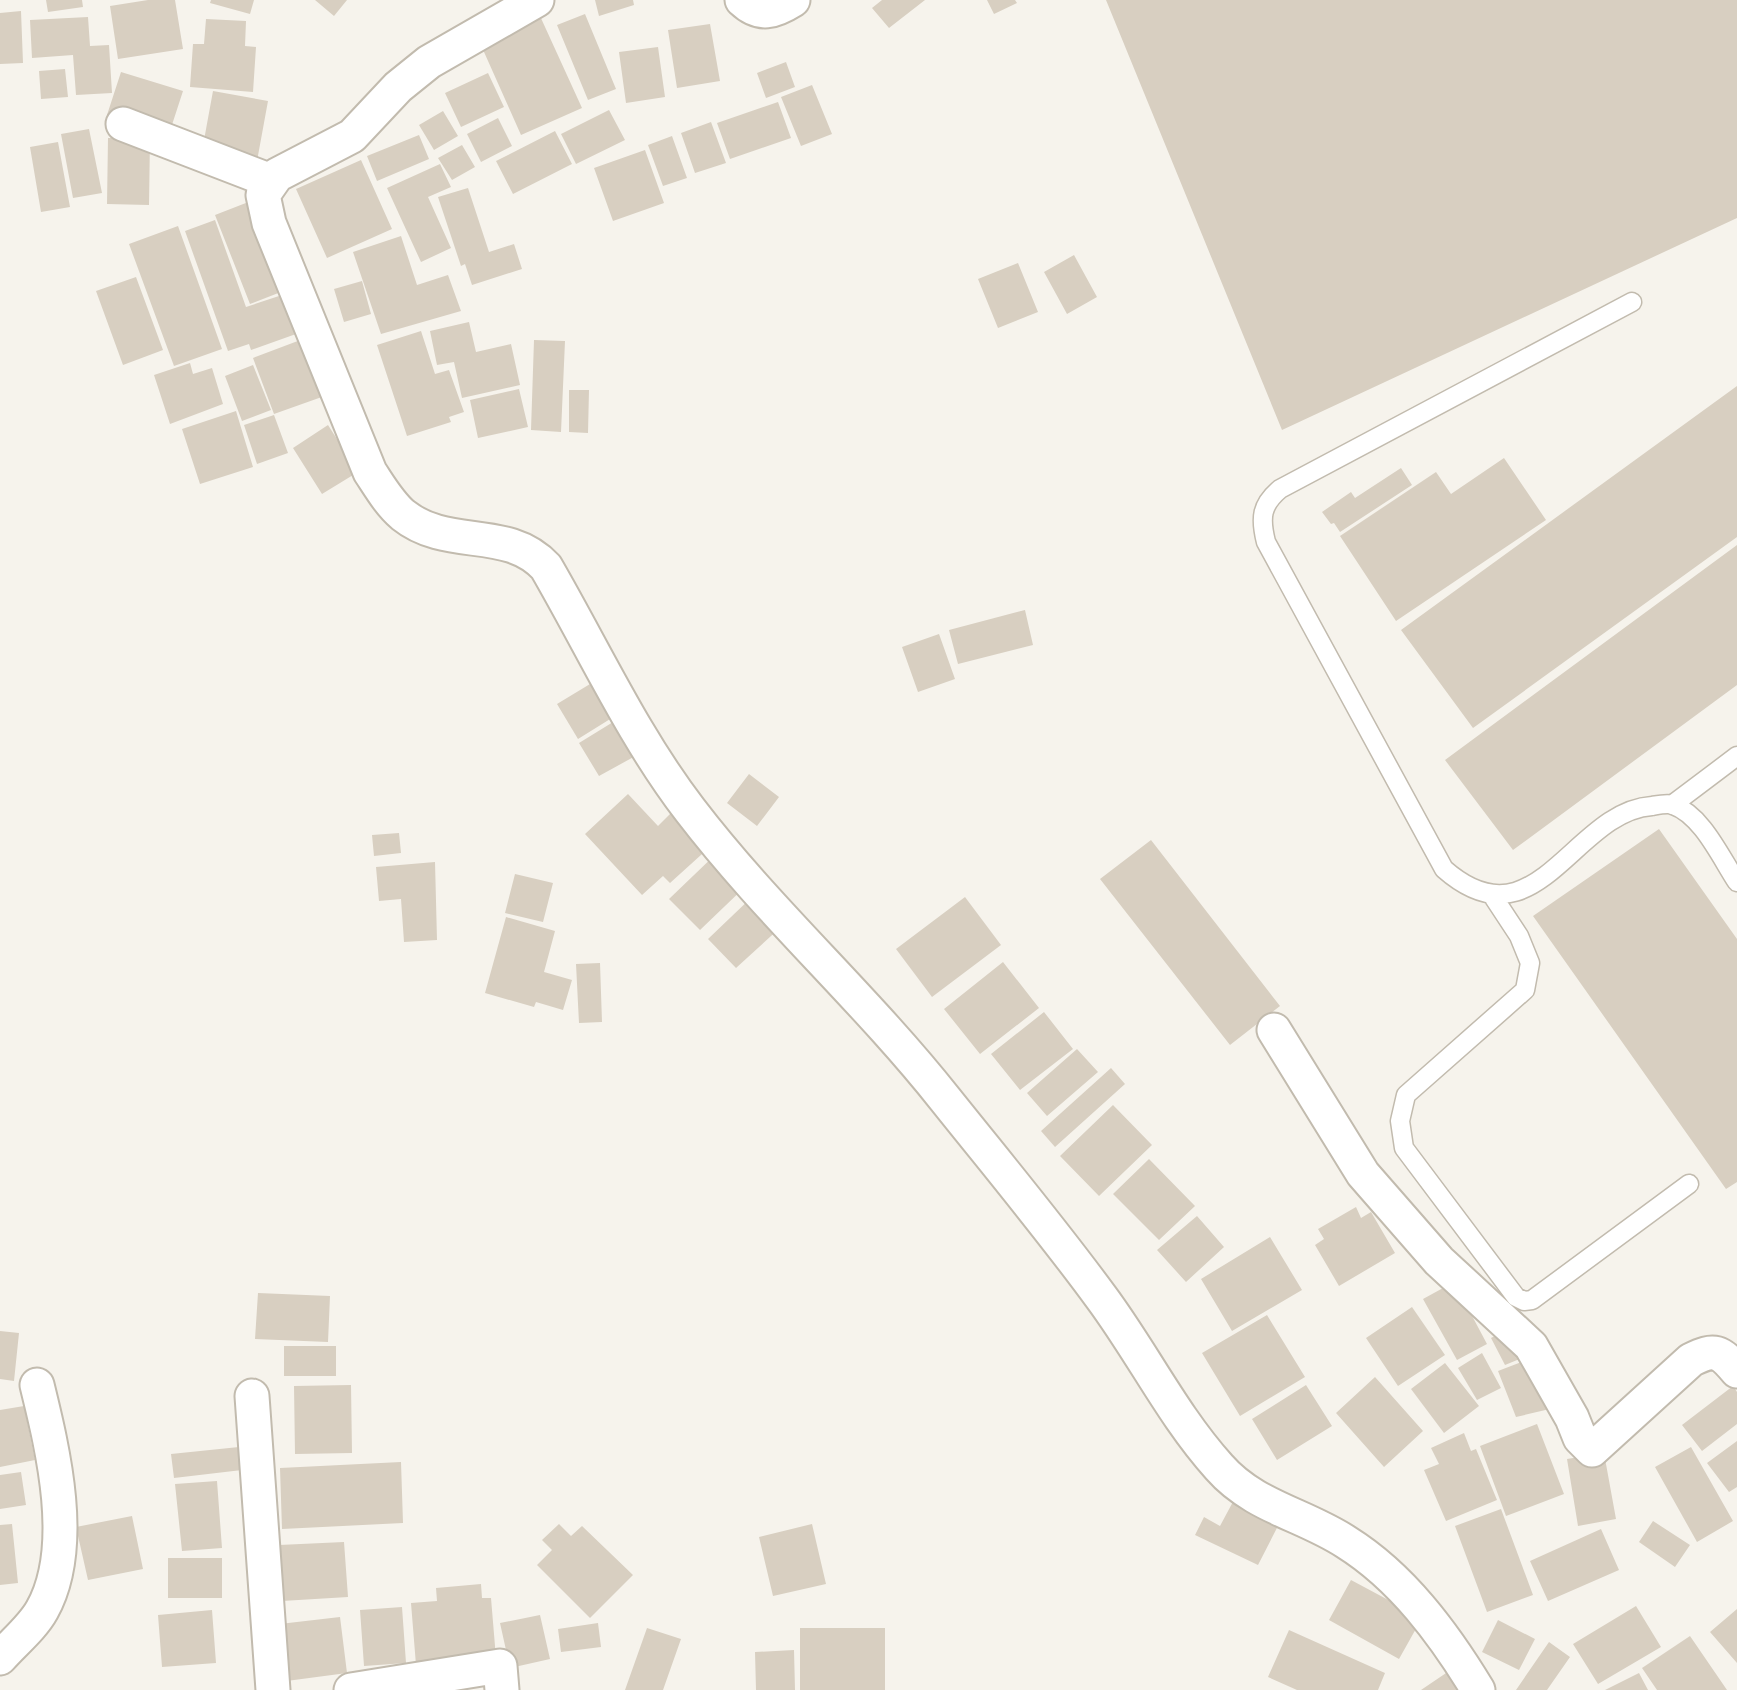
<svg xmlns="http://www.w3.org/2000/svg" width="1737" height="1690" viewBox="0 0 1737 1690" font-family="'Fira Sans Condensed',sans-serif">
<style>
.building{fill:#d8cfc1}
.lines{fill:none;stroke-linecap:round;stroke-linejoin:round}
.lane-casing{stroke:#c2bbae;stroke-width:21}
.street-casing{stroke:#c2bbae;stroke-width:37}
.lane{stroke:#fff;stroke-width:18}
.street{stroke:#fff;stroke-width:33}
</style>
<rect width="100%" height="100%" fill="#f6f3ec"/>
<path class="building" d="M 46,0 L 82,0 L 83,7 L 48,12 Z
M 148,0 L 175,0 L 183,49 L 118,59 L 110,6 Z
M 211,0 L 254,0 L 250,14 L 210,3 Z
M 315,0 L 347,0 L 334,16 Z
M 595,0 L 633,0 L 634,5 L 599,16 Z
M 882,0 L 925,0 L 889,28 L 872,8 Z
M 987,0 L 1015,0 L 1017,3 L 994,14 Z
M 1106,0 L 1737,0 L 1737,218 L 1282,430 Z
M 21,11 L 23,63 L 0,64 L 0,13 Z
M 585,14 L 616,89 L 588,100 L 557,25 Z
M 540,16 L 582,108 L 521,135 L 480,43 Z
M 88,17 L 90,46 L 109,45 L 112,93 L 76,95 L 73,55 L 32,58 L 30,20 Z
M 206,19 L 246,21 L 245,46 L 256,47 L 253,92 L 190,87 L 193,44 L 204,44 Z
M 710,24 L 720,81 L 677,88 L 668,30 Z
M 658,47 L 665,97 L 626,103 L 619,52 Z
M 786,62 L 795,87 L 766,98 L 757,73 Z
M 65,69 L 68,97 L 41,99 L 39,71 Z
M 121,72 L 183,91 L 169,134 L 107,115 Z
M 488,73 L 504,107 L 461,127 L 445,93 Z
M 812,85 L 832,134 L 801,146 L 781,97 Z
M 213,91 L 268,101 L 257,161 L 202,151 Z
M 778,102 L 791,138 L 730,159 L 717,123 Z
M 609,110 L 625,140 L 576,164 L 561,134 Z
M 443,111 L 458,136 L 434,150 L 419,125 Z
M 498,118 L 512,146 L 481,162 L 467,134 Z
M 711,122 L 726,163 L 695,173 L 681,133 Z
M 89,129 L 102,193 L 73,198 L 61,134 Z
M 555,131 L 572,164 L 513,194 L 496,161 Z
M 419,135 L 429,159 L 377,181 L 367,156 Z
M 672,136 L 687,178 L 663,186 L 648,145 Z
M 108,138 L 150,138 L 149,205 L 107,204 Z
M 58,142 L 70,207 L 41,212 L 30,147 Z
M 462,145 L 475,167 L 452,180 L 438,158 Z
M 645,150 L 664,203 L 613,221 L 594,168 Z
M 361,160 L 392,229 L 327,258 L 296,189 Z
M 440,164 L 451,187 L 428,197 L 451,248 L 421,262 L 387,188 Z
M 468,188 L 489,252 L 514,244 L 522,269 L 472,285 L 465,264 L 461,266 L 438,197 Z
M 251,201 L 286,290 L 250,304 L 215,215 Z
M 215,220 L 246,307 L 282,295 L 296,334 L 251,350 L 249,344 L 228,351 L 185,231 Z
M 178,226 L 222,349 L 174,366 L 129,244 Z
M 401,236 L 417,285 L 448,275 L 461,311 L 381,334 L 353,252 Z
M 1074,255 L 1097,297 L 1067,314 L 1044,272 Z
M 1018,263 L 1038,312 L 998,328 L 978,279 Z
M 136,277 L 163,350 L 123,365 L 96,291 Z
M 362,281 L 371,314 L 344,322 L 334,289 Z
M 469,322 L 476,352 L 511,344 L 520,385 L 462,398 L 454,362 L 437,365 L 430,331 Z
M 421,331 L 435,374 L 449,370 L 464,412 L 449,417 L 451,422 L 407,436 L 377,345 Z
M 311,336 L 333,393 L 274,414 L 253,358 Z
M 534,340 L 565,341 L 561,432 L 531,430 Z
M 190,363 L 193,374 L 212,368 L 223,404 L 170,424 L 154,375 Z
M 253,365 L 271,410 L 242,421 L 225,376 Z
M 1737,386 L 1737,537 L 1473,728 L 1401,630 Z
M 519,389 L 528,427 L 478,438 L 470,400 Z
M 569,390 L 589,390 L 588,433 L 569,432 Z
M 236,411 L 253,467 L 200,484 L 182,429 Z
M 274,415 L 288,453 L 257,464 L 244,425 Z
M 328,425 L 358,472 L 322,494 L 293,448 Z
M 1504,458 L 1546,520 L 1396,621 L 1340,536 L 1436,472 L 1451,494 Z
M 1401,468 L 1412,485 L 1340,532 L 1334,523 L 1331,524 L 1322,512 L 1351,492 L 1355,498 Z
M 1737,545 L 1737,685 L 1513,850 L 1445,760 Z
M 1025,610 L 1033,645 L 958,664 L 949,630 Z
M 939,634 L 955,679 L 918,692 L 902,647 Z
M 595,681 L 615,716 L 578,739 L 557,704 Z
M 618,719 L 639,754 L 599,776 L 579,743 Z
M 749,774 L 779,797 L 757,826 L 727,803 Z
M 628,794 L 658,826 L 677,807 L 712,845 L 670,883 L 663,876 L 642,895 L 585,834 Z
M 1659,829 L 1737,939 L 1737,1182 L 1726,1189 L 1533,916 Z
M 399,833 L 401,853 L 374,856 L 372,835 Z
M 1151,840 L 1280,1006 L 1230,1045 L 1100,879 Z
M 719,851 L 749,883 L 700,930 L 669,899 Z
M 435,862 L 437,940 L 404,942 L 401,899 L 379,901 L 376,867 Z
M 515,874 L 553,883 L 543,922 L 505,913 Z
M 754,895 L 783,925 L 736,968 L 708,939 Z
M 965,897 L 1001,945 L 932,997 L 896,949 Z
M 506,917 L 555,931 L 544,972 L 572,980 L 563,1010 L 536,1002 L 534,1007 L 485,993 Z
M 1003,962 L 1039,1008 L 980,1054 L 944,1009 Z
M 600,963 L 602,1022 L 579,1023 L 576,964 Z
M 1044,1012 L 1073,1049 L 1020,1090 L 991,1054 Z
M 1077,1049 L 1098,1072 L 1047,1116 L 1027,1093 Z
M 1111,1068 L 1125,1084 L 1055,1147 L 1041,1131 Z
M 1113,1105 L 1152,1145 L 1099,1196 L 1060,1156 Z
M 1149,1159 L 1195,1206 L 1159,1240 L 1113,1194 Z
M 1356,1207 L 1361,1218 L 1371,1212 L 1395,1253 L 1339,1286 L 1315,1245 L 1324,1239 L 1318,1229 Z
M 1197,1216 L 1224,1247 L 1186,1282 L 1157,1250 Z
M 1270,1237 L 1302,1290 L 1232,1331 L 1201,1279 Z
M 1454,1282 L 1487,1344 L 1457,1360 L 1423,1299 Z
M 258,1293 L 330,1296 L 328,1342 L 255,1339 Z
M 1412,1307 L 1445,1355 L 1398,1386 L 1366,1338 Z
M 1267,1315 L 1305,1377 L 1240,1416 L 1202,1353 Z
M 1506,1330 L 1522,1358 L 1505,1365 L 1491,1338 Z
M 0,1331 L 19,1333 L 14,1381 L 0,1379 Z
M 284,1346 L 336,1346 L 336,1376 L 284,1376 Z
M 1482,1353 L 1501,1388 L 1477,1400 L 1458,1368 Z
M 1532,1358 L 1554,1408 L 1516,1417 L 1498,1371 Z
M 1445,1363 L 1479,1406 L 1444,1433 L 1411,1389 Z
M 1375,1377 L 1423,1431 L 1384,1467 L 1336,1413 Z
M 351,1385 L 352,1453 L 295,1454 L 294,1386 Z
M 1306,1385 L 1332,1426 L 1277,1460 L 1252,1419 Z
M 1733,1386 L 1737,1392 L 1737,1424 L 1702,1451 L 1682,1425 Z
M 24,1406 L 35,1460 L 0,1467 L 0,1410 Z
M 1537,1424 L 1564,1494 L 1506,1516 L 1480,1446 Z
M 1464,1433 L 1471,1451 L 1476,1449 L 1497,1500 L 1446,1521 L 1424,1470 L 1439,1464 L 1431,1448 Z
M 1737,1441 L 1737,1487 L 1729,1492 L 1707,1463 Z
M 239,1447 L 242,1470 L 174,1478 L 171,1454 Z
M 1691,1447 L 1733,1521 L 1697,1542 L 1655,1467 Z
M 1604,1453 L 1616,1519 L 1578,1526 L 1567,1459 Z
M 401,1462 L 403,1523 L 282,1529 L 280,1468 Z
M 21,1472 L 26,1505 L 0,1509 L 0,1475 Z
M 217,1481 L 222,1548 L 182,1551 L 175,1484 Z
M 1235,1498 L 1280,1522 L 1258,1565 L 1195,1535 L 1204,1517 L 1220,1526 Z
M 1501,1509 L 1533,1595 L 1487,1612 L 1455,1526 Z
M 132,1516 L 143,1569 L 88,1580 L 76,1527 Z
M 1653,1521 L 1690,1545 L 1675,1567 L 1639,1542 Z
M 12,1524 L 18,1583 L 0,1585 L 0,1525 Z
M 559,1524 L 571,1536 L 582,1526 L 633,1575 L 590,1618 L 537,1565 L 552,1550 L 542,1540 Z
M 812,1524 L 826,1584 L 773,1596 L 759,1537 Z
M 1601,1529 L 1619,1570 L 1548,1601 L 1530,1561 Z
M 344,1542 L 348,1597 L 282,1601 L 279,1545 Z
M 168,1558 L 222,1558 L 222,1598 L 168,1598 Z
M 1351,1580 L 1422,1618 L 1399,1659 L 1329,1620 Z
M 481,1584 L 482,1598 L 491,1598 L 496,1658 L 416,1665 L 411,1603 L 437,1601 L 436,1588 Z
M 1636,1606 L 1661,1647 L 1598,1684 L 1573,1644 Z
M 402,1607 L 406,1663 L 364,1666 L 360,1610 Z
M 1737,1609 L 1737,1663 L 1710,1632 Z
M 212,1610 L 216,1663 L 162,1667 L 158,1615 Z
M 540,1615 L 550,1659 L 510,1668 L 500,1623 Z
M 340,1617 L 347,1673 L 279,1682 L 271,1625 Z
M 1498,1620 L 1535,1639 L 1519,1670 L 1482,1652 Z
M 598,1623 L 601,1647 L 561,1652 L 558,1629 Z
M 647,1628 L 681,1639 L 663,1690 L 625,1690 Z
M 800,1628 L 885,1628 L 885,1690 L 800,1690 Z
M 1289,1630 L 1385,1673 L 1378,1690 L 1297,1690 L 1268,1677 Z
M 1690,1636 L 1727,1690 L 1657,1690 L 1642,1668 Z
M 1549,1642 L 1570,1657 L 1547,1690 L 1516,1690 Z
M 794,1650 L 795,1690 L 756,1690 L 755,1652 Z
M 1455,1667 L 1471,1690 L 1421,1690 Z
M 1639,1673 L 1648,1690 L 1605,1690 Z"/>
<g class="lines">
<defs>
<path id="lane" d="M 1632,302 L 1280,489 C 1261,505 1260,518 1266,542 L 1444,869 C 1536,950 1573,811 1652,806 C 1658,805 1668,803 1673,805 C 1702,815 1721,858 1737,882
M 1672,805 L 1737,756
M 1492,895 L 1519,936 L 1530,963 L 1525,990 L 1406,1095 L 1400,1121 L 1404,1148 L 1516,1297 L 1524,1301 L 1532,1300 L 1689,1184"/>
<path id="street" d="M 537,0 L 429,62 L 398,87 L 352,136 L 277,175 L 263,195 L 269,223 L 370,472 C 380,487 389,503 403,515 C 448,551 507,525 546,567 C 593,648 633,736 690,810 C 768,912 865,998 945,1099 C 997,1164 1052,1230 1101,1297 C 1142,1352 1173,1416 1219,1467 C 1254,1507 1303,1514 1346,1542 C 1402,1577 1444,1634 1478,1690
M 742,0 C 760,17 774,12 793,0
M 123,124 L 271,181
M 1274,1030 L 1363,1174 L 1439,1261 L 1531,1346 L 1572,1418 L 1580,1438 L 1592,1450 L 1691,1360 C 1715,1348 1720,1351 1737,1371
M 252,1396 L 273,1690
M 0,1658 C 13,1643 32,1628 42,1610 C 77,1548 53,1450 37,1385
M 351,1690 L 500,1666 L 502,1690"/>
</defs>
<use href="#lane" class="lane-casing"/>
<use href="#street" class="street-casing"/>
<use href="#lane" class="lane"/>
<use href="#street" class="street"/>
</g>
</svg>
